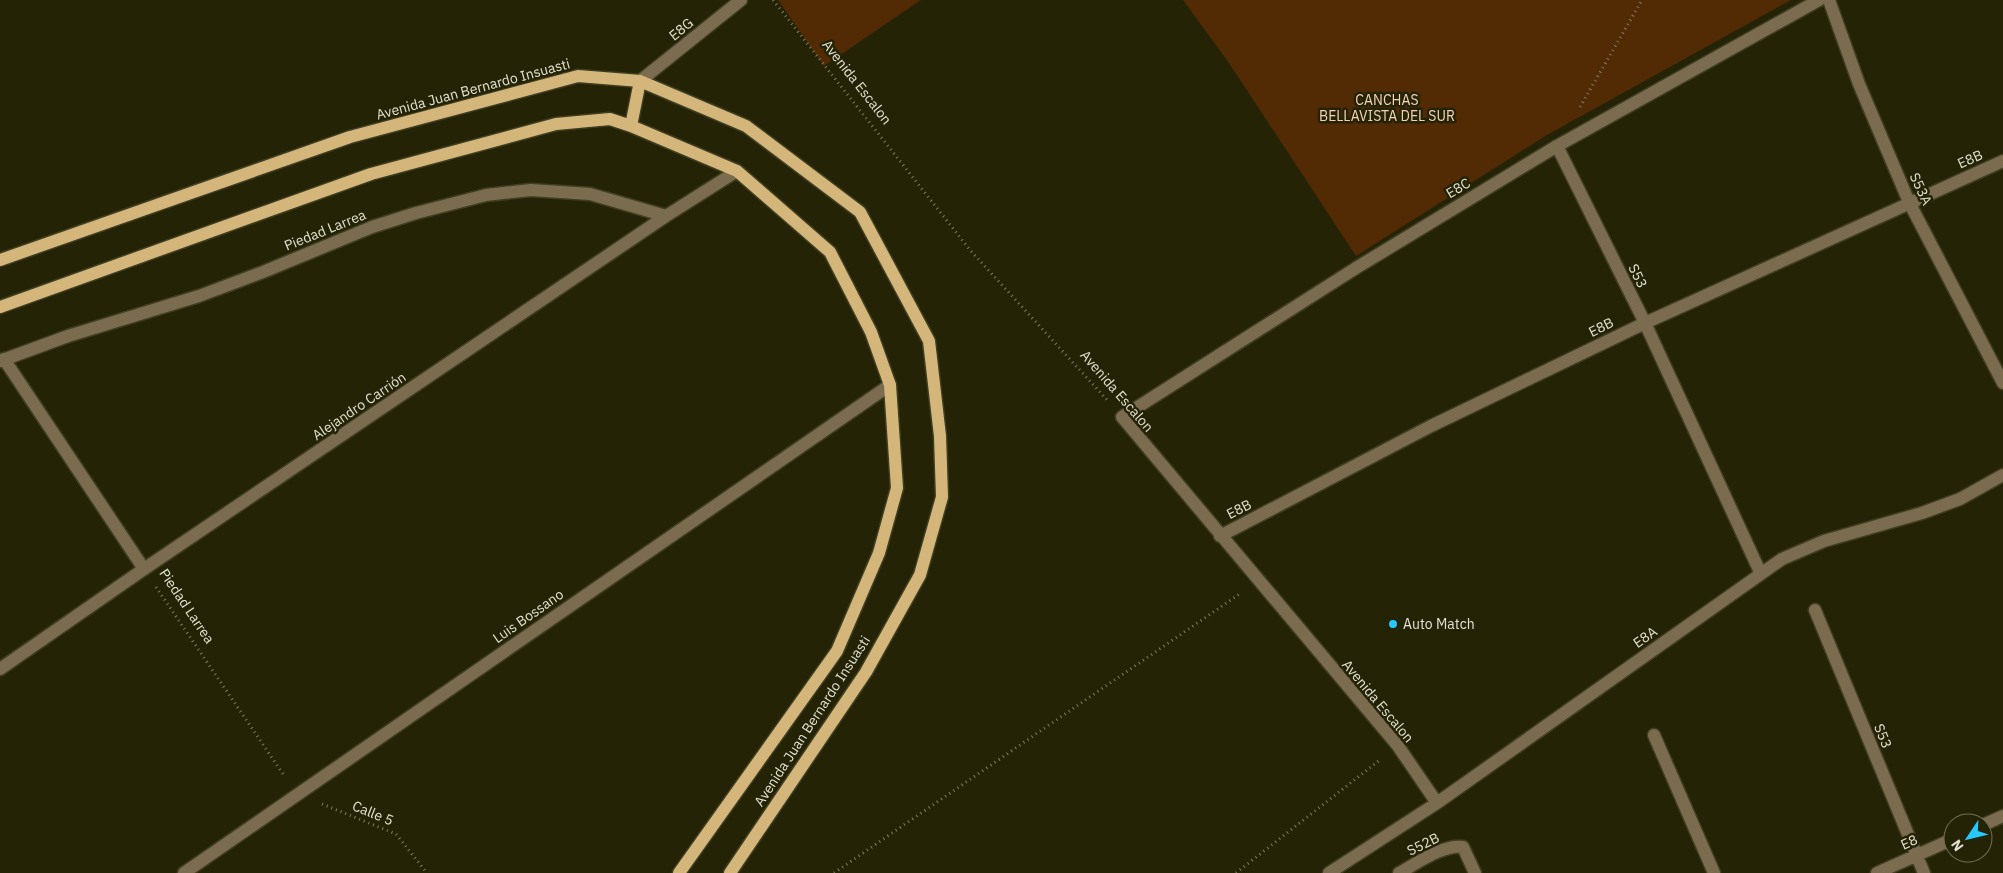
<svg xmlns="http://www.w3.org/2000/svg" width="2003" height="873" viewBox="0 0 2003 873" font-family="'IBM Plex Sans',sans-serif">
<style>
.green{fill:#522b05}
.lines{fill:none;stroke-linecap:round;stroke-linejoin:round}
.minor-casing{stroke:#3f3e22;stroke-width:15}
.major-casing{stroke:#3f3e22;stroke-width:15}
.path{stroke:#7e7d65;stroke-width:3;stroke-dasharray:1 4;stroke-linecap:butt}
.minor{stroke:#7b6c50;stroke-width:12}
.major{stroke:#d5b67a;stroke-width:12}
.poi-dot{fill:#27c8fe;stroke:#252306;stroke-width:2}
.labels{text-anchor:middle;stroke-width:5;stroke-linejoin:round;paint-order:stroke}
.street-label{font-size:14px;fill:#e1e1d0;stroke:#252306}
.park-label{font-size:14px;fill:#f5d2b8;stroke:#252306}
.poi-label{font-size:14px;fill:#e1e1d0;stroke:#252306;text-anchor:start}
</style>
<rect width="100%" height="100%" fill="#252306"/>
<path class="green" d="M 778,0 L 921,0 L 824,66 Z
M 1183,0 L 1791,0 L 1547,135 L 1356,256 L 1229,63 Z"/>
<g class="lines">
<defs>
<path id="minor" d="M 1829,0 L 1859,84 L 1909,202 L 2003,383
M 640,81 L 741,0
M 1557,146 L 1645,323 L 1761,574
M 4,359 L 144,569
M 0,361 L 68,336 L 199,296 L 263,272 L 372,227 L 416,213 L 486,195 L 531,190 L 590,194 L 666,216
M 1220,536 L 1431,426 L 1645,323 L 2003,161
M 1815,610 L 1924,873
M 0,669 L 144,569 L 666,216 L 737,171
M 1654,735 L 1714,873
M 1437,803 L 1398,746 L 1122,417 L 1356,268 L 1557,146 L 1819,0
M 1983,825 L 2003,816
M 184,873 L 890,385
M 1329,873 L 1437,803 L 1782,559 L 1824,541 L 1922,513 L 1960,499 L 2003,475
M 1399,873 C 1416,864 1443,844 1463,847 L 1475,873
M 1877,873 L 1953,839"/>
<path id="major" d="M 631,126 L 640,81
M 0,260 L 350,137 L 578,76 L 640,81 L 746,126 L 860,212 L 929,341 L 940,436 L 942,497 L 920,575 L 866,672 L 730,873
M 0,307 L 371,174 L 556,124 L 610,119 L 631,126 L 737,171 L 830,252 L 871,332 L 890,385 L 897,488 L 879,553 L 837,651 L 679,873"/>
</defs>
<use href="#minor" class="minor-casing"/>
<use href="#major" class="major-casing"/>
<path class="path" d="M 773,0 L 970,250 L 1109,402
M 1580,107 L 1642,0
M 156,587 L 285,777
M 322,804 L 396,834 L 427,873
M 834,873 L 1241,593
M 1236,873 L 1381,759"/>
<use href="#minor" class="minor"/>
<use href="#major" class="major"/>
</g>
<circle class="poi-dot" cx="1393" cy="624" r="5"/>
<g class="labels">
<g class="street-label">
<text transform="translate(681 29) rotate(-39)" y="5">E8G</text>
<text transform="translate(857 82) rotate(52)" y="5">Avenida Escalon</text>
<text transform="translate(473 89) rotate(-15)" y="5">Avenida Juan Bernardo Insuasti</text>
<text transform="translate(1970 159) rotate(-24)" y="5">E8B</text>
<text transform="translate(1458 188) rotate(-31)" y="5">E8C</text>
<text transform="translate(1921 189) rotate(65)" y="5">S53A</text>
<text transform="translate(325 230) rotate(-22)" y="5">Piedad Larrea</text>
<text transform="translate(1638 276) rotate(64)" y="5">S53</text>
<text transform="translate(1601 327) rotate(-26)" y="5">E8B</text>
<text transform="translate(1117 391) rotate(49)" y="5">Avenida Escalon</text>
<text transform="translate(359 406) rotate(-34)" y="5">Alejandro Carrión</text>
<text transform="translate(1239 509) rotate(-27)" y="5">E8B</text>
<text transform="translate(187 606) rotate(56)" y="5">Piedad Larrea</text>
<text transform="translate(528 616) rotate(-35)" y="5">Luis Bossano</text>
<text transform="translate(1645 637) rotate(-35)" y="5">E8A</text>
<text transform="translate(1378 701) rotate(50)" y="5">Avenida Escalon</text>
<text transform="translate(812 721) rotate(-57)" y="5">Avenida Juan Bernardo Insuasti</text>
<text transform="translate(1883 736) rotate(68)" y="5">S53</text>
<text transform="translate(373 813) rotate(22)" y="5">Calle 5</text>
<text transform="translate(1909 842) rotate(-24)" y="5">E8</text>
<text transform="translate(1423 844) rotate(-26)" y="5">S52B</text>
</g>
<g class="park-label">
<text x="1387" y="105">CANCHAS<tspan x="1387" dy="16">BELLAVISTA DEL SUR</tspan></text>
</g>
<g class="poi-label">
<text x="1403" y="629">Auto Match</text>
</g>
</g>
<g transform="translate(1968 838) rotate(235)"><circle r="24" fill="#252306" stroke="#706f57"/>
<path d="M0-4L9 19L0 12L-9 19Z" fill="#27c8fe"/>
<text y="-8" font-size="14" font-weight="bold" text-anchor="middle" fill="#e1e1d0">N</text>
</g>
</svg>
